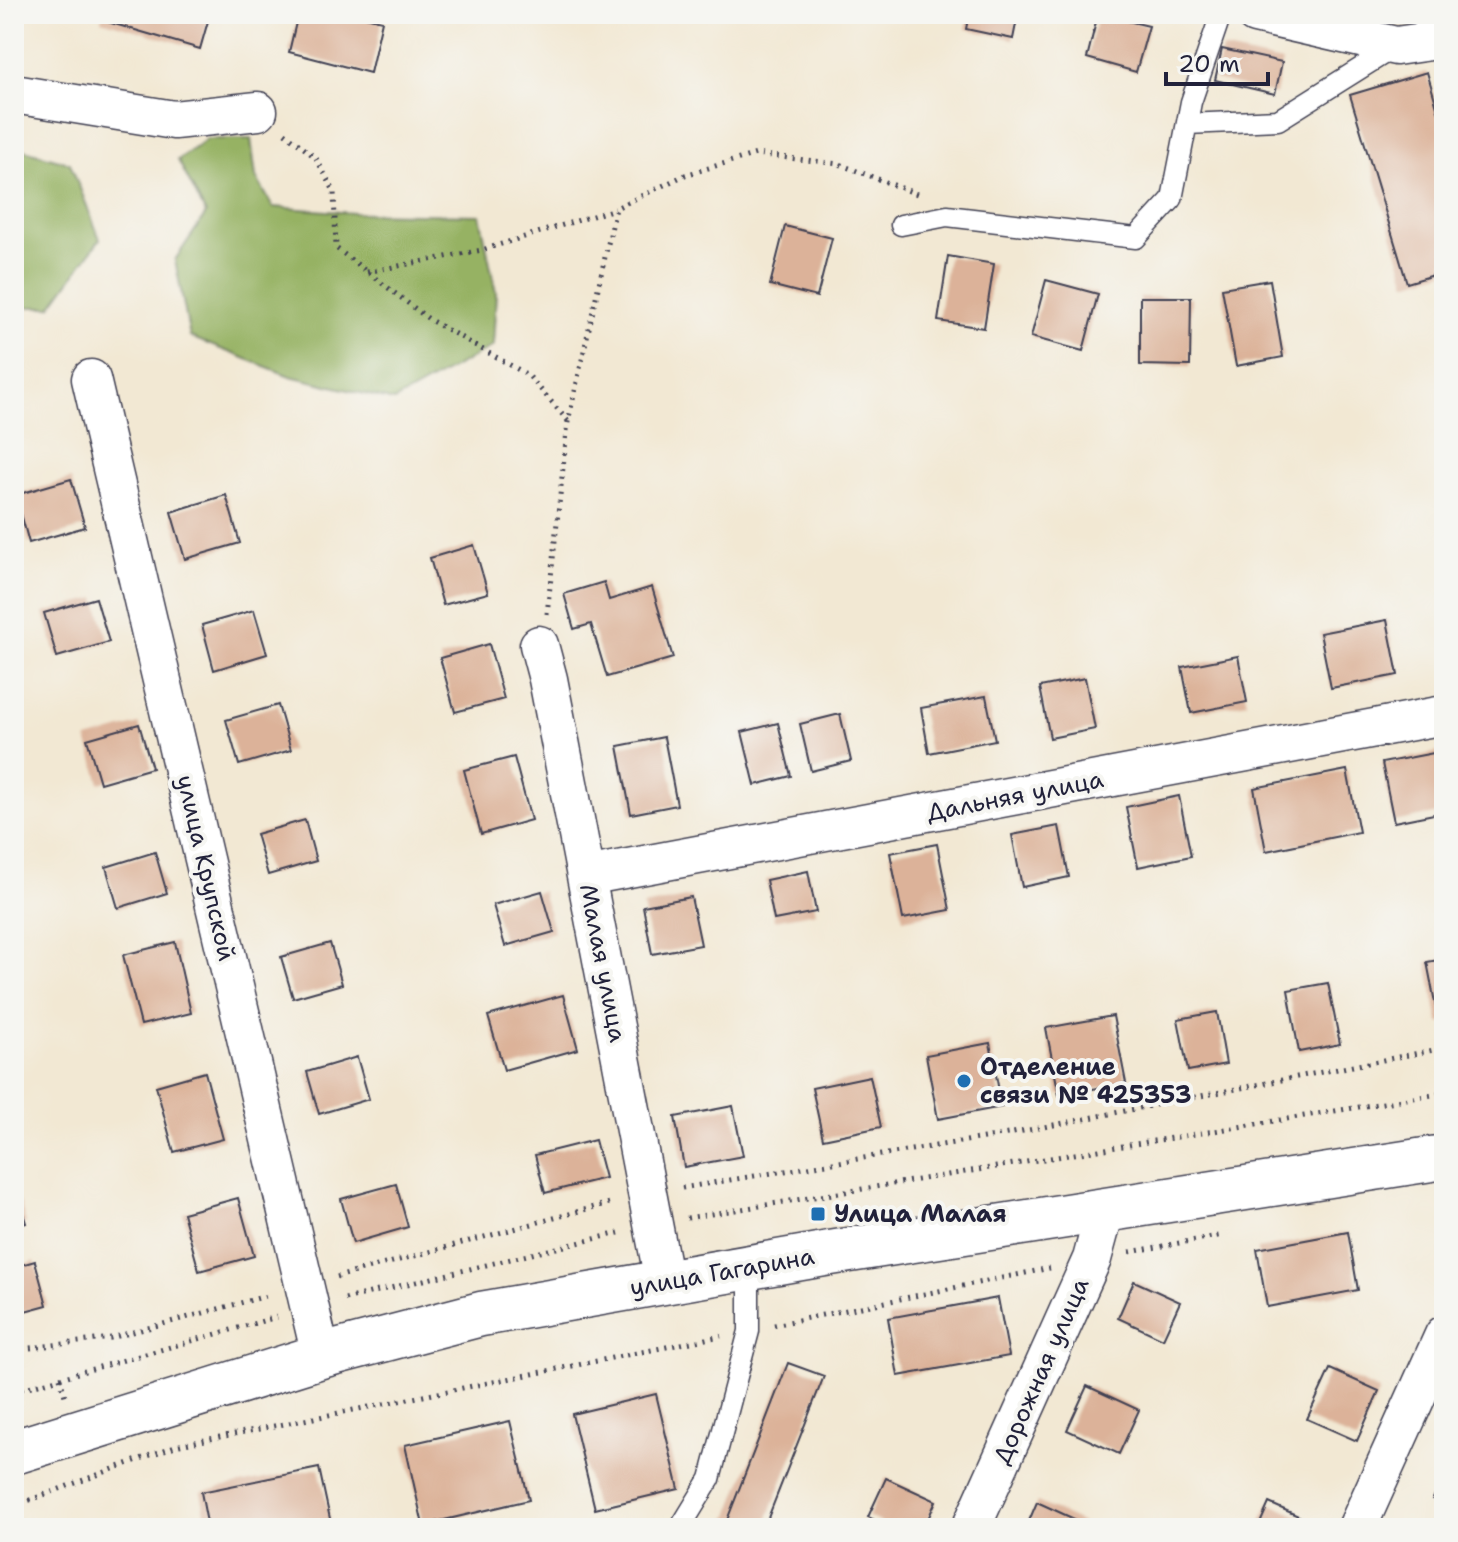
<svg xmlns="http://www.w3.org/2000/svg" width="1458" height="1542" viewBox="0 0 1458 1542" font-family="'Shantell Sans',sans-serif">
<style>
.forest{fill:#96b264;stroke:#5c6a50;stroke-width:2}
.building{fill:#dcb299}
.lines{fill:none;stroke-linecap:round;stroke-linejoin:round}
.service-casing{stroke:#414052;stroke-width:23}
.minor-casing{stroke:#414052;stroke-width:41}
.secondary-casing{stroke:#414052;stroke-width:47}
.path{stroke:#414052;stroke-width:5;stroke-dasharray:2 6;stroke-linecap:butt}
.service{stroke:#fff;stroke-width:20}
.minor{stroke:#fff;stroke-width:38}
.secondary{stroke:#fff;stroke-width:44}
.poi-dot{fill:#1f6fb2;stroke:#f6f6f2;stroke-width:3}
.labels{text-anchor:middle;stroke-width:8;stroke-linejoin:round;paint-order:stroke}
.street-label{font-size:24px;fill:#22223b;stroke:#f6f6f2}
.poi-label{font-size:24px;font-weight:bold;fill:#22223b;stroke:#f6f6f2;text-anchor:start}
</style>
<rect width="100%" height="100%" fill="#f6f6f2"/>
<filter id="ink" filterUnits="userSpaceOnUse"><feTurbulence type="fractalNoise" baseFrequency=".0125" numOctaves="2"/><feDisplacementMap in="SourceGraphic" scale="16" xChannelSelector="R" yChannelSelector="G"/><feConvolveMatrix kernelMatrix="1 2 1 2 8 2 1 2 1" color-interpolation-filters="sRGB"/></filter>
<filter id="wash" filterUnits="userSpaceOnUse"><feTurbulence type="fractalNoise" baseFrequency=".006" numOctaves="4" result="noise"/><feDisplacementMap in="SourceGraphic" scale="32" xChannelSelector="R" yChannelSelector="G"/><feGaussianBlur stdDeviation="1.8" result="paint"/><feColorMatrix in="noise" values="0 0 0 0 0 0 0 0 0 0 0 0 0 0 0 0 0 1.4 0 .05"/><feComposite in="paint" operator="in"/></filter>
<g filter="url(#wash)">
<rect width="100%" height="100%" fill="#f2e8d3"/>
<path class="forest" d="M 207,139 L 251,139 L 256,177 L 273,207 L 354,213 L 480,215 L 496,293 L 493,346 L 394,401 L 290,376 L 190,337 L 175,260 L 206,214 L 178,160 Z
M 14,147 L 70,163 L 100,239 L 51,307 L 14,307 Z"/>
<g id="blocks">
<path class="building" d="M 103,14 L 210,14 L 200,49 L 101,20 Z
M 298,14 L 353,14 L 382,21 L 370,73 L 289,52 Z
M 969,14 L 1018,14 L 1013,39 L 966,29 Z
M 1098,14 L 1149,26 L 1136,72 L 1087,58 Z
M 1222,49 L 1282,62 L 1275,94 L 1215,80 Z
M 1427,72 L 1444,131 L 1444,272 L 1407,283 L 1350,95 Z
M 785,226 L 832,238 L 817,297 L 770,285 Z
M 948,256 L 994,264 L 984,328 L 938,321 Z
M 1046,280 L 1098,294 L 1083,351 L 1031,337 Z
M 1270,280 L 1283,357 L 1236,366 L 1222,288 Z
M 1140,297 L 1191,297 L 1190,366 L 1140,365 Z
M 71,479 L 85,527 L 29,543 L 16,495 Z
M 226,495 L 240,543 L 185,559 L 171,512 Z
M 474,545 L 488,593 L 443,605 L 430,558 Z
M 604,582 L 609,600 L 652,587 L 673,658 L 607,677 L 591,624 L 574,629 L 564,594 Z
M 96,598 L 109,642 L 57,657 L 44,613 Z
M 254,610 L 267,654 L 214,670 L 202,625 Z
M 1387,620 L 1398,675 L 1331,688 L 1320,633 Z
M 489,644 L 504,699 L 455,712 L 440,658 Z
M 1238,656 L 1247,702 L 1191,713 L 1182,667 Z
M 1085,678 L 1095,729 L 1050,738 L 1040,687 Z
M 986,696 L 995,740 L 929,753 L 921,708 Z
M 278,705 L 291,750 L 239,765 L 226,720 Z
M 840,714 L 851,761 L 811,771 L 800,724 Z
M 778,723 L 791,776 L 755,785 L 742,732 Z
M 139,724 L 152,768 L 100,783 L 87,739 Z
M 664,737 L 677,805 L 631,814 L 618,746 Z
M 1444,751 L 1444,812 L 1394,822 L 1382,763 Z
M 514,757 L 531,820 L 481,834 L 464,770 Z
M 1347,770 L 1359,832 L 1266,851 L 1254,788 Z
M 1179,796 L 1191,856 L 1138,867 L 1126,807 Z
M 305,820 L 316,861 L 268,875 L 256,834 Z
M 1059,826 L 1069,877 L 1022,887 L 1012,835 Z
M 937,844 L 950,910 L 903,919 L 890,853 Z
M 155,852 L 167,893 L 118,908 L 106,867 Z
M 808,871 L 816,912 L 774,920 L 766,880 Z
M 542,891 L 554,932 L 505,946 L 493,905 Z
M 691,897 L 701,945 L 652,954 L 643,906 Z
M 175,942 L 191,1013 L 141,1025 L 123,955 Z
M 330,943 L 342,984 L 293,998 L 281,957 Z
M 1444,959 L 1444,1022 L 1439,1023 L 1427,962 Z
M 1328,983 L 1340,1044 L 1299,1052 L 1288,990 Z
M 563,995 L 578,1049 L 504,1070 L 488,1016 Z
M 1217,1012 L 1226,1064 L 1188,1071 L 1178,1019 Z
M 1113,1016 L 1126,1083 L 1059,1095 L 1046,1028 Z
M 990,1043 L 1002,1107 L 938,1119 L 926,1055 Z
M 357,1057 L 369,1099 L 319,1114 L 307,1072 Z
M 205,1072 L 223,1139 L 174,1152 L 156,1086 Z
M 870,1076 L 881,1127 L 823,1139 L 812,1088 Z
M 733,1106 L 743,1156 L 684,1167 L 675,1117 Z
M 595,1140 L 605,1178 L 545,1193 L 535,1155 Z
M 14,1183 L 26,1223 L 14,1227 Z
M 396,1184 L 408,1227 L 353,1243 L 341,1199 Z
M 238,1198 L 254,1256 L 199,1271 L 183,1213 Z
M 1348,1232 L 1358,1290 L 1267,1307 L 1257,1249 Z
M 35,1261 L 47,1305 L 14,1314 L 14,1267 Z
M 1134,1281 L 1180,1302 L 1163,1339 L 1118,1318 Z
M 998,1298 L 1009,1356 L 898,1376 L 888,1318 Z
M 788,1363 L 824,1376 L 764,1528 L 724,1528 Z
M 1330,1369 L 1379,1391 L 1357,1441 L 1307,1419 Z
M 1087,1386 L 1139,1410 L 1119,1454 L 1067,1430 Z
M 656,1394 L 679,1489 L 595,1509 L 572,1414 Z
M 510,1421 L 529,1500 L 423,1525 L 405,1445 Z
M 319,1468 L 332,1528 L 208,1528 L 201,1492 Z
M 1444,1474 L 1444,1504 L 1433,1499 Z
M 886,1478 L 936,1501 L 924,1528 L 892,1528 L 868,1517 Z
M 1037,1502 L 1083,1523 L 1080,1528 L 1026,1528 Z
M 1269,1503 L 1312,1522 L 1309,1528 L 1258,1528 Z"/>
</g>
</g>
<g filter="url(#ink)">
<use href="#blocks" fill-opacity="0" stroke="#414052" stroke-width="2"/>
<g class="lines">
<defs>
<path id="service" d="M 1187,124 L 1278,120 L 1396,46
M 901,225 L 947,216 L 1136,238 L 1172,199 L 1191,102 L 1221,14
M 680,1528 L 710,1479 L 749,1331 L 749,1267"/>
<path id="minor" d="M 1255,14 L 1396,46 L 1444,39
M 14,94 L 174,120 L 258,111
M 91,379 L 321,1356
M 539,645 L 548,679 L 664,1281
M 586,876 L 1444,715
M 971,1528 L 1092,1259 L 1105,1211
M 1357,1528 L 1444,1335"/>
<path id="secondary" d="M 14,1452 L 321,1356 L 481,1314 L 830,1253 L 1444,1157"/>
</defs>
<use href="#service" class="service-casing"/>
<use href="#minor" class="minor-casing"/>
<use href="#secondary" class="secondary-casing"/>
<path class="path" d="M 285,133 L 316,158 L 334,191 L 336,248 L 430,320 L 528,375 L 568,421
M 367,272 L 482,250 L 615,209
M 547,614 L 568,422 L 616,208 L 685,175 L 756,154 L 839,164 L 917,194
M 682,1188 L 1008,1134 L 1444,1048
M 687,1218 L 1444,1093
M 1130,1252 L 1223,1235
M 337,1277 L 613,1202
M 345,1299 L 619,1233
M 774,1325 L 1050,1268
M 14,1350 L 111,1338 L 270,1295
M 60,1378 L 65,1396
M 14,1391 L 277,1317
M 14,1506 L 175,1446 L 721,1336"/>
<use href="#service" class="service"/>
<use href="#minor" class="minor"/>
<use href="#secondary" class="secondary"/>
</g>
</g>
<g class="poi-dot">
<circle cx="964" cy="1081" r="8"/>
<rect x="810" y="1206" width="16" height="16" rx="4"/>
</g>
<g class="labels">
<g class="street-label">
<text transform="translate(1015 796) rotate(-11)" y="8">Дальняя улица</text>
<text transform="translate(206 868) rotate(77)" y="8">улица Крупской</text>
<text transform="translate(603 963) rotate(79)" y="8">Малая улица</text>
<text transform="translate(722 1272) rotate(-10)" y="8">улица Гагарина</text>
<text transform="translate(1041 1371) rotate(-66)" y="8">Дорожная улица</text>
</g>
<g class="poi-label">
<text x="980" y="1075">Отделение<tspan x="980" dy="28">связи № 425353</tspan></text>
<text x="834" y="1222">Улица Малая</text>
</g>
</g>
<rect width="1458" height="1542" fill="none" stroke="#f6f6f2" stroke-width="48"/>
<path d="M1166 72v12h102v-12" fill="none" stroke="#22223b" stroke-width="4"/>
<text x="1178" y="72" font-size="24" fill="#22223b" stroke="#f6f6f2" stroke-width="6" paint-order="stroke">20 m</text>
</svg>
